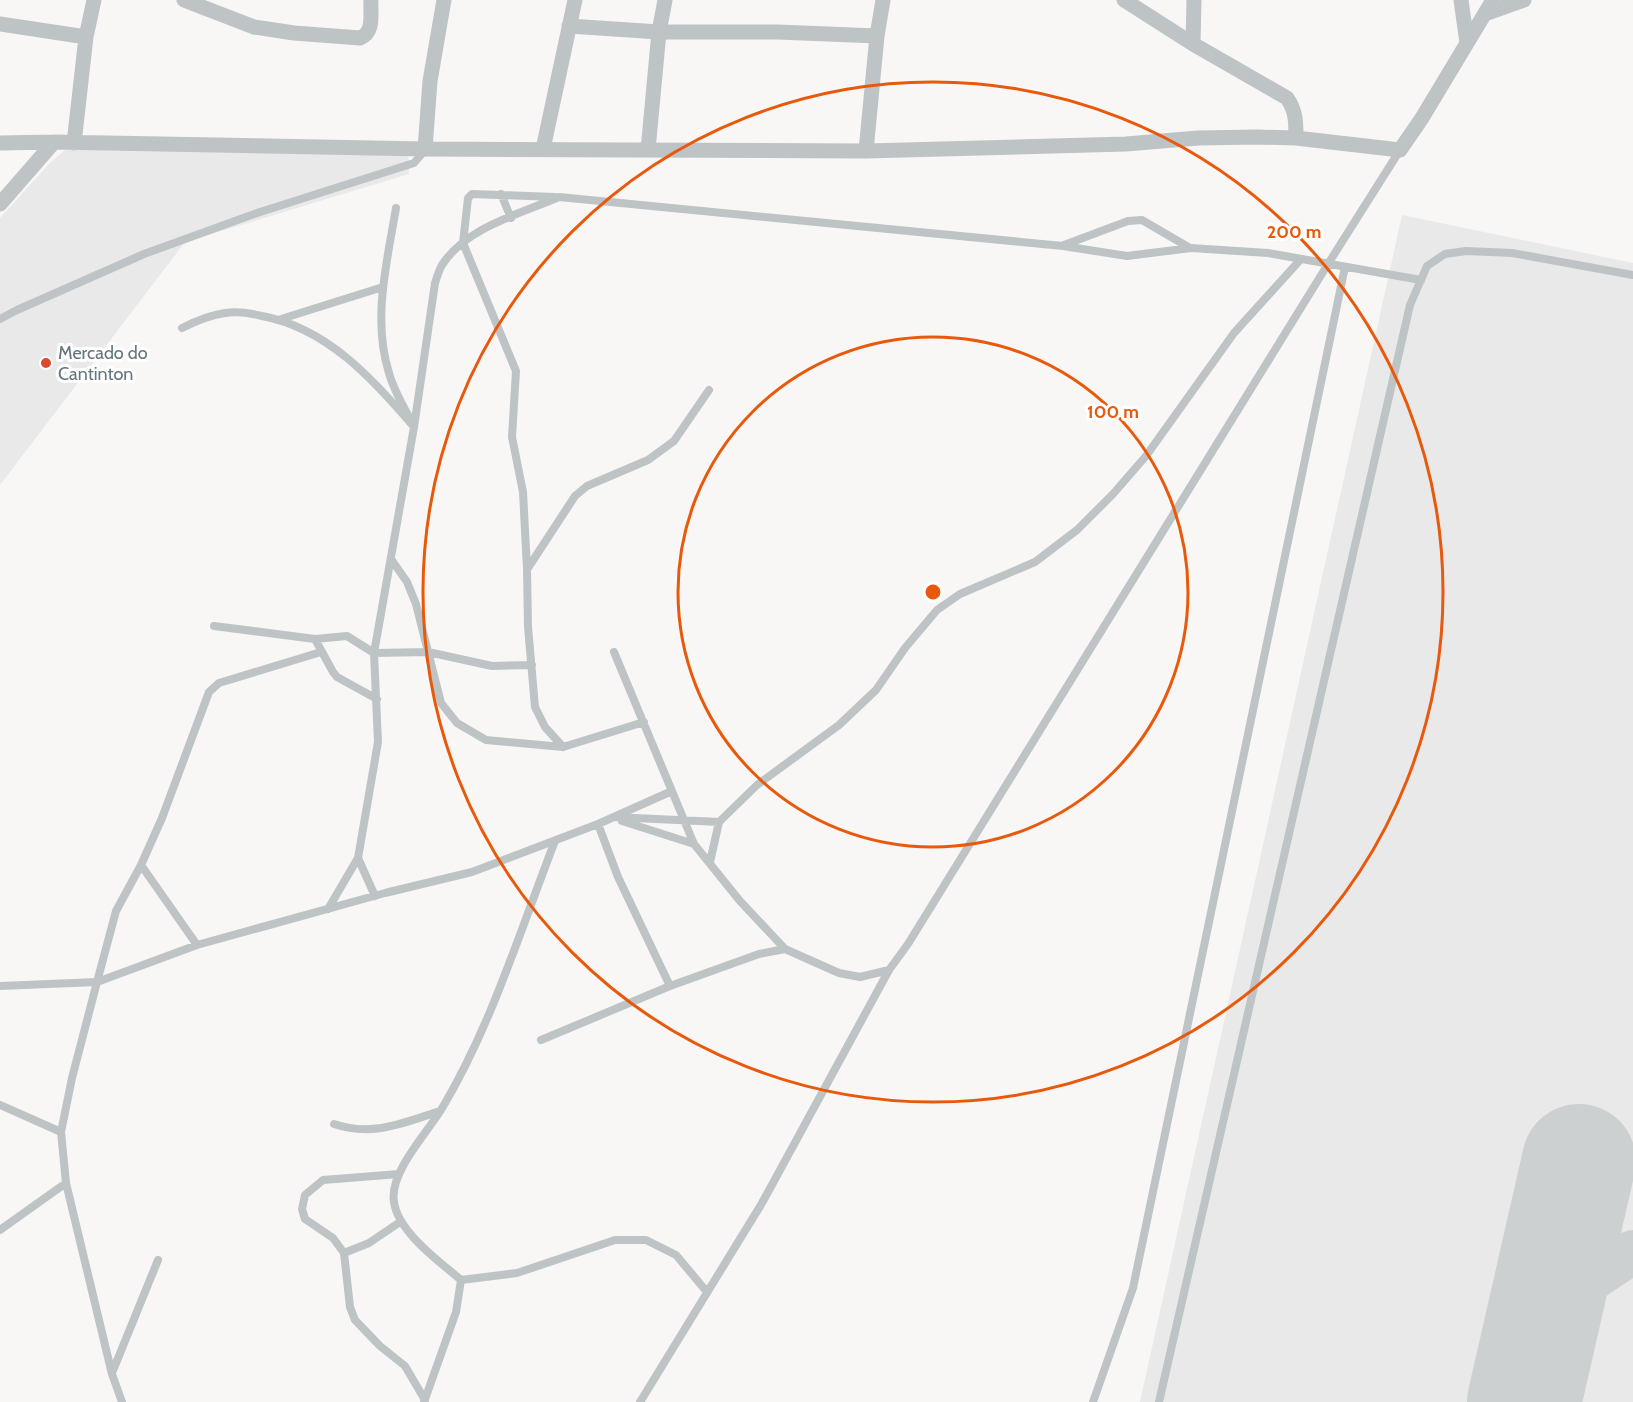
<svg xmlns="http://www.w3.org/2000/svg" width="1633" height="1402" viewBox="0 0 1633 1402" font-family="Cabin,sans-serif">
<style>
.built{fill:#e8e9e8}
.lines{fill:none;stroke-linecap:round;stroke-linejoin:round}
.taxiway{stroke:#ccd0d0;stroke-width:46}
.runway{stroke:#ccd0d0;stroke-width:114}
.service{stroke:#bec3c6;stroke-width:8}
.minor{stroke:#bec3c6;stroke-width:15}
.ring{fill:none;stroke:#e8590c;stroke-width:3}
.poi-dot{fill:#db4931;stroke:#fff;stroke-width:2}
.labels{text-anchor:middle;stroke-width:6;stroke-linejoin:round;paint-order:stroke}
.poi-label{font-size:18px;fill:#64757e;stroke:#fff;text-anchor:start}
.centre{fill:#e8590c;stroke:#fff;stroke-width:3}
.ring-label{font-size:18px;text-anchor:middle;font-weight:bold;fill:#e8590c;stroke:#fff;stroke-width:6;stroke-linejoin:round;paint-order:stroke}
</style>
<rect width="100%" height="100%" fill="#f8f7f5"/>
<path class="built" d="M 408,147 L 409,174 L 185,242 L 0,485 L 0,218 L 49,164 L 65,150 Z
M 1402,215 L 1633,263 L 1633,1402 L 1140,1402 Z"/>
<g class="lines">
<path class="taxiway" d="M 1540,1333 L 1580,1286 L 1623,1257 L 1633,1253"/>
<path class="runway" d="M 1524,1402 L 1579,1161"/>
<path class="service" d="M 501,194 L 511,218
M 555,197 L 472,194 L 468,198 L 463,243 L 516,371 L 512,437 L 523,492 L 527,569 L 528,627 L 535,707 L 545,727 L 563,747
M 396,208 C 387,262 372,319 389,373 C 393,388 401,402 408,415
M 1064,245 L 1128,221 L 1142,220 L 1190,248
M 0,319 L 17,310 L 144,254 L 257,213 L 414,163 L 425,150
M 281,319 L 383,287
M 182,328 C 196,321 210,315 225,313 C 237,311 250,313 262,316 C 327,328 373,379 414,427
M 391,559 L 407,582 L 416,604 L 441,703 L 457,723 L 486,740 L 563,747 L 644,722
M 528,568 L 575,496 L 587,486 L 648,460 L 674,441 L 709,390
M 214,626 L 315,639 L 333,672 L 337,677 L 377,699
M 315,639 L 347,636 L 374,653 L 428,652 L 492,666 L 532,665
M 614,652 L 694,844 L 740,901 L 785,949 L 839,973 L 860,977 L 889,970
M 614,817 L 719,822
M 622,821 L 694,844
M 598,824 L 618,877 L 670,986
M 358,858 L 375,896
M 710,862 L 719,822 L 757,785 L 839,725 L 876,690 L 905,648 L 937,610 L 960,594 L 1035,562 L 1077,530 L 1113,494 L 1146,456 L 1234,333 L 1301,259
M 141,865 L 197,945
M 328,909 L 358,858 L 378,742 L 374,653 L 414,427 L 435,283 C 437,277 439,270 442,265 C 466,227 520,214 559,197 L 1063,246 L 1127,256 L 1191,248 L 1268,253 L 1421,280
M 0,986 L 97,982 L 116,911 L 141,865 L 162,818 L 209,692 L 219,683 L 321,652
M 541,1040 L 670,986 L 759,954 L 785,949
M 0,1105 L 61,1132
M 334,1124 C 372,1137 403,1123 440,1111
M 399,1174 L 323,1180 L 305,1195 L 302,1209 L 305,1219 L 333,1238 L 344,1253 L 350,1307 L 355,1320 L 380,1346 L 405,1366 L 425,1400
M 0,1230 L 66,1183
M 344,1253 L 369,1243 L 400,1222
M 461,1280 L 517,1273 L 615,1240 L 646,1240 L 676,1255 L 707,1292
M 112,1373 L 158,1260
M 122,1402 L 112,1374 L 66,1183 L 61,1132 L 72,1078 L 97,982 L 197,945 L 385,893 L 472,872 L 598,824 L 672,791
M 424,1402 L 456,1312 L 461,1280 C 439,1261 398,1232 394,1202 C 389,1173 426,1134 441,1110 C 491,1027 520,931 555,841
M 640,1402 L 762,1203 L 889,970 L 908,944 L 1328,264 L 1400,150
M 1093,1402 L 1133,1288 L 1345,267
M 1159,1402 L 1410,305 L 1427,266 L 1445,254 L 1466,251 L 1512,253 L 1633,275"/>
<path class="minor" d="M 184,0 L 254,27 L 294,33 L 360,38 C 375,32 370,14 371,0
M 1124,0 L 1193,44 L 1287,98 C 1296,111 1296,122 1296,138
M 1461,0 L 1467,43
M 1485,14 L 1524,0
M 0,24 L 86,37
M 569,26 L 659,32 L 778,32 L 877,36
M 1193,44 L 1194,0
M 0,143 L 54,142 L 425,149 L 866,151 L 1126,144 L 1198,138 L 1257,137 L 1296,138 L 1400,150 L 1422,118 L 1493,0
M 74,143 L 86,37 L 94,0
M 425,149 L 430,81 L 444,0
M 543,149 L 575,0
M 648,150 L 659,32 L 665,0
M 866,151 L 877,36 L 883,0
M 0,204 L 54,142"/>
</g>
<g class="ring">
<circle cx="933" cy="592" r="255"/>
<circle cx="933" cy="592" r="510"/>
</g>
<circle class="poi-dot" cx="46" cy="363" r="6"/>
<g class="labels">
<g class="poi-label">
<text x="58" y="359">Mercado do<tspan x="58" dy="21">Cantinton</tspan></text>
</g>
</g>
<circle cx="933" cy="592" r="9" class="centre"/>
<g class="ring-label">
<text x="1294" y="238">200 m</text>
<text x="1113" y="418">100 m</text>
</g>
</svg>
